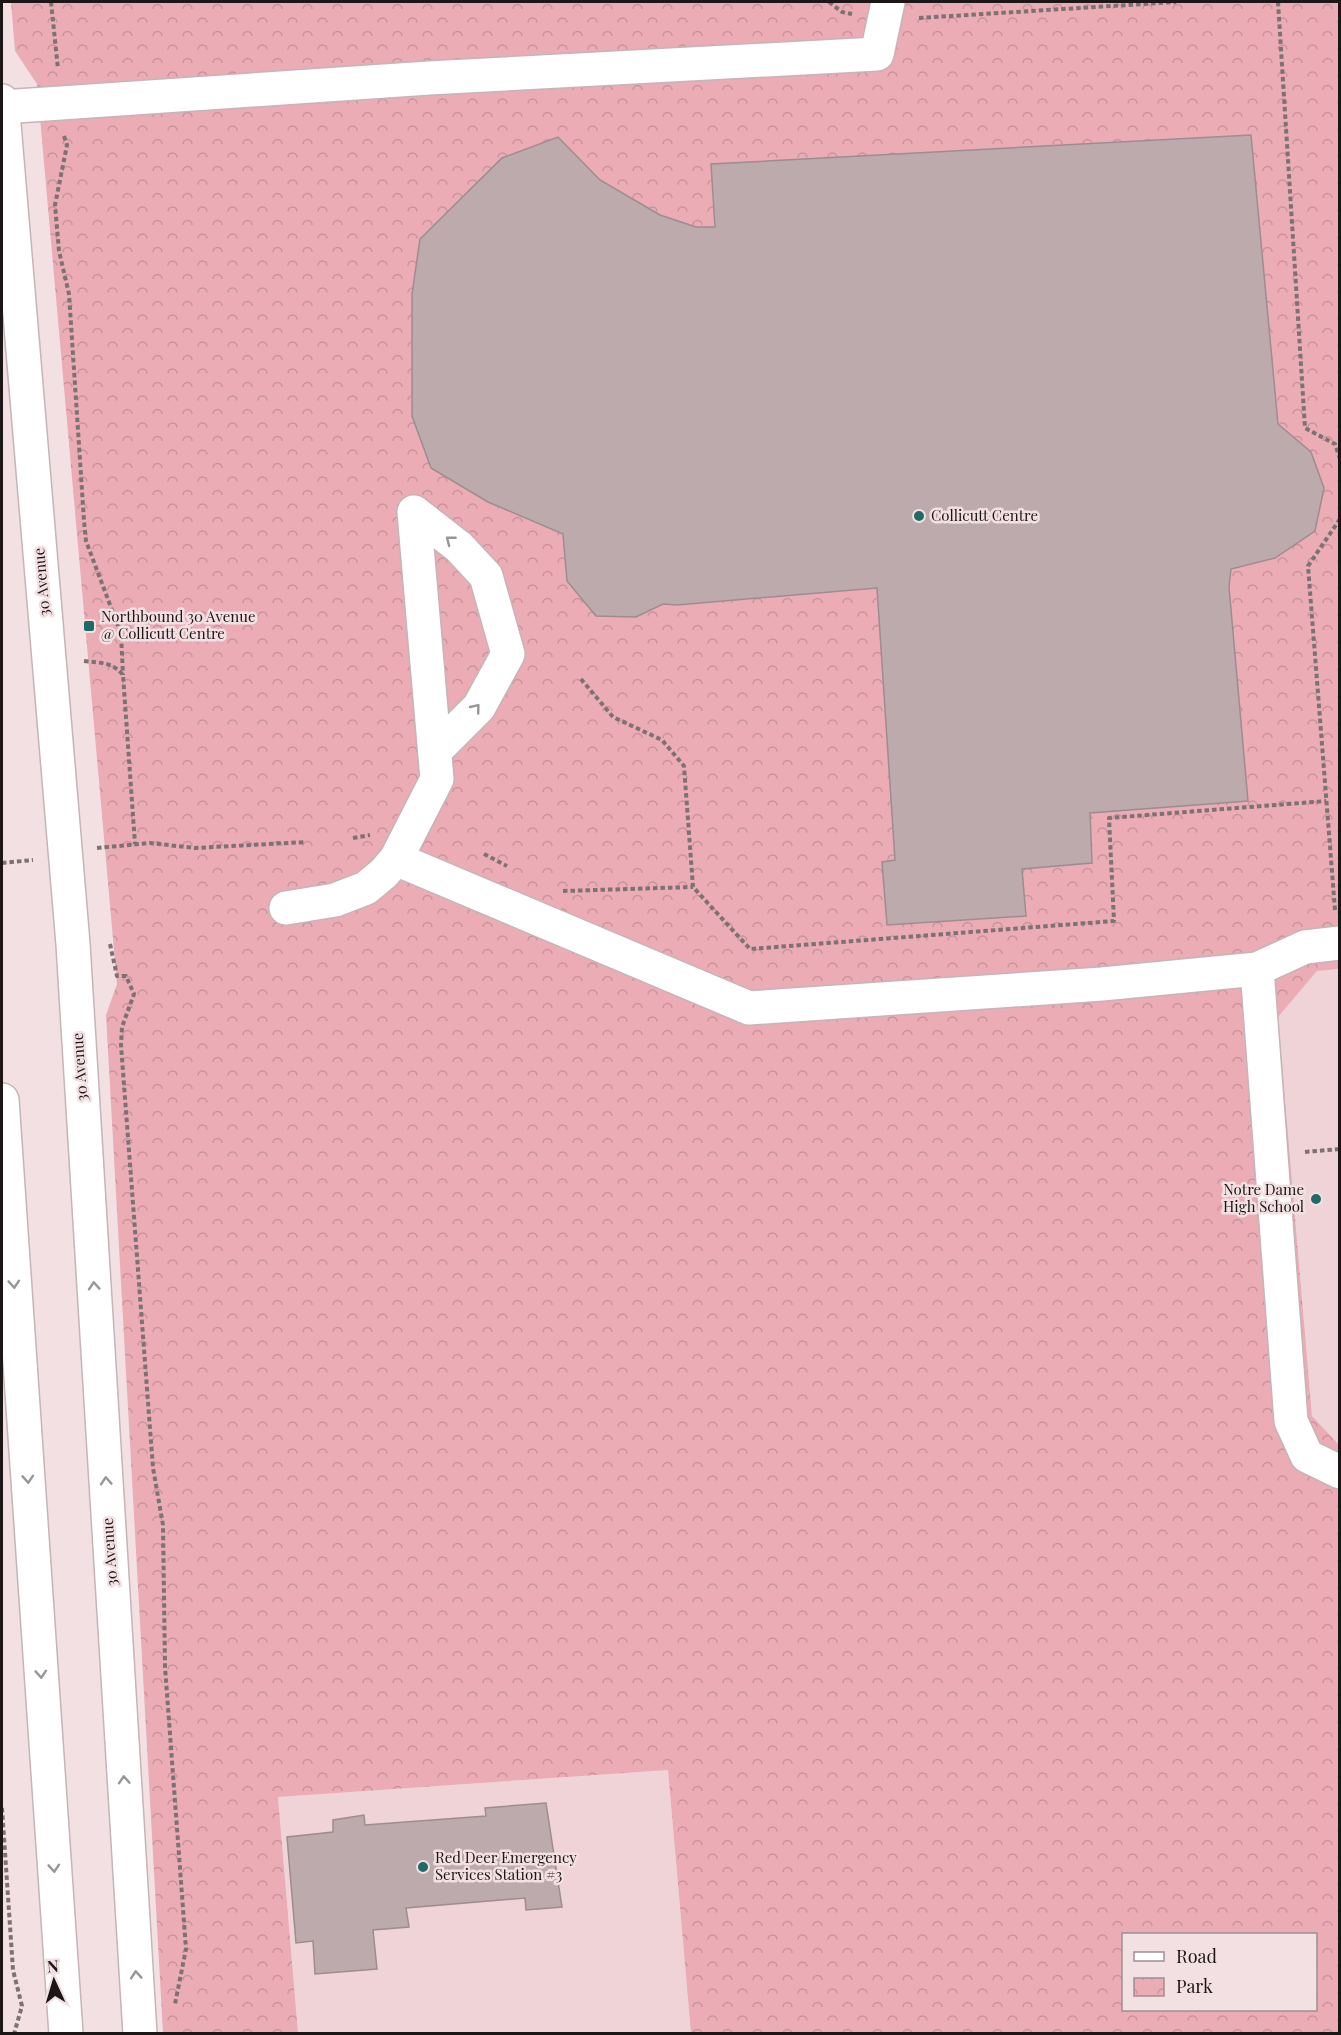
<svg xmlns="http://www.w3.org/2000/svg" width="1341" height="2035" viewBox="0 0 1341 2035" font-family="'Playfair Display',serif">
<style>
.built{fill:#efd3d7}
.park{fill:url(#park-crowns);fill-rule:evenodd}
.building{fill:#bcaaac;stroke:#9e8c8f;stroke-width:1.5}
.lines{fill:none;stroke-linecap:round;stroke-linejoin:round}
.minor-casing{stroke:#c6b4b6;stroke-width:36}
.major-casing{stroke:#c6b4b6;stroke-width:36}
.path{stroke:#7d7273;stroke-width:4;stroke-dasharray:4.5 3;stroke-linecap:butt}
.minor{stroke:#fff;stroke-width:33}
.major{stroke:#fff;stroke-width:33}
.oneway{stroke:#999696}
.poi-dot{fill:#1e6a67;stroke:#f3e0e3;stroke-width:2}
.labels{text-anchor:middle;stroke-width:5;stroke-linejoin:round;paint-order:stroke}
.poi-label{font-size:15px;fill:#1c1616;stroke:#f3e0e3;text-anchor:start}
.street-label{font-size:15px;fill:#1c1616;stroke:#f3e0e3}
</style>
<defs>
<pattern id="park-crowns" width="20" height="18" patternUnits="userSpaceOnUse" patternTransform="scale(1.5)"><rect width="20" height="18" fill="#ebacb6"/><path d="M2 6a3 3 0 1 1 6 0M12 15a3 3 0 1 1 6 0" fill="none" stroke="#c9939c"/></pattern>
</defs>
<rect width="100%" height="100%" fill="#f3e0e3"/>
<path class="built" d="M 1339,969 L 1339,1445 L 1312,1416 L 1278,1016 L 1317,971 Z
M 668,1770 L 691,2033 L 298,2033 L 278,1797 Z"/>
<path class="park" d="M 11,2 L 1339,2 L 1339,969 L 1317,971 L 1278,1017 L 1312,1416 L 1339,1445 L 1339,2033 L 691,2033 L 668,1770 L 278,1797 L 298,2033 L 163,2033 L 106,1015 L 117,984 L 37,84 L 15,51 ZM 1124,1934 L 1316,1934 L 1316,2010 L 1124,2010 Z"/>
<path class="building" d="M 1251,135 L 1278,424 L 1311,452 L 1324,488 L 1315,531 L 1275,558 L 1231,569 L 1229,587 L 1248,801 L 1090,813 L 1092,863 L 1022,869 L 1026,916 L 887,925 L 882,862 L 895,860 L 877,588 L 677,605 L 663,604 L 636,617 L 596,616 L 567,581 L 563,534 L 488,502 L 431,468 L 412,416 L 412,294 L 420,239 L 502,158 L 558,137 L 600,180 L 660,215 L 696,227 L 715,227 L 711,164 Z
M 546,1803 L 562,1907 L 526,1910 L 525,1898 L 406,1908 L 409,1927 L 373,1930 L 377,1969 L 315,1974 L 313,1941 L 296,1943 L 287,1837 L 333,1832 L 333,1820 L 364,1815 L 365,1825 L 486,1816 L 485,1808 Z"/>
<g class="lines">
<defs>
<path id="minor" d="M 2,107 L 429,78 L 877,54 L 888,2
M 414,512 L 459,547 L 486,576 L 508,654 L 479,707 L 436,750
M 396,859 L 749,1008 L 1102,984 L 1257,969
M 286,908 L 335,900 L 366,888 L 384,873 L 396,859 L 437,779 L 414,512
M 1340,943 L 1305,947 L 1257,969 L 1291,1421 L 1307,1456 L 1340,1472"/>
<path id="major" d="M 2,101 L 73,944 L 140,2034
M 2,1100 L 66,2034"/>
</defs>
<use href="#minor" class="minor-casing"/>
<use href="#major" class="major-casing"/>
<path class="path" d="M 51,2 L 58,69
M 829,2 L 842,12 L 852,14
M 1278,2 L 1305,428 L 1335,444 L 1340,459
M 919,18 L 1176,2
M 64,136 L 67,145 L 55,205 L 59,251 L 69,294 L 84,521 L 86,541 L 121,634 L 123,675
M 84,661 C 100,663 113,662 123,675 L 135,844
M 581,679 L 613,717 L 662,740 L 684,766 L 693,887 L 750,949 L 1114,921 L 1109,818 L 1326,801
M 353,838 L 370,835
M 97,848 L 150,843 L 195,848 L 306,842
M 484,854 L 507,866
M 2,863 L 33,860
M 563,891 L 693,887
M 1335,910 L 1308,566 L 1340,519
M 110,944 L 117,976 L 126,976 L 134,994 L 122,1027 L 121,1045 L 153,1468 L 163,1525 L 165,1667 L 186,1949 L 175,2004
M 1305,1152 L 1340,1149
M 2,1808 L 13,1970 L 22,2006 L 14,2034"/>
<use href="#minor" class="minor"/>
<use href="#major" class="major"/>
</g>
<defs><path id="oneway-chevron" d="M-2-3.5L2.5 0L-2 3.5" fill="none" stroke-width="1.6" stroke-linecap="round" stroke-linejoin="round" transform="scale(1.5)"/></defs>
<g class="oneway">
<use href="#oneway-chevron" transform="translate(450 540) rotate(-142)"/>
<use href="#oneway-chevron" transform="translate(476 708) rotate(-51)"/>
<use href="#oneway-chevron" transform="translate(14 1284) rotate(86)"/>
<use href="#oneway-chevron" transform="translate(94 1286) rotate(-94)"/>
<use href="#oneway-chevron" transform="translate(28 1479) rotate(86)"/>
<use href="#oneway-chevron" transform="translate(106 1481) rotate(-94)"/>
<use href="#oneway-chevron" transform="translate(41 1674) rotate(86)"/>
<use href="#oneway-chevron" transform="translate(124 1780) rotate(-94)"/>
<use href="#oneway-chevron" transform="translate(54 1868) rotate(86)"/>
<use href="#oneway-chevron" transform="translate(136 1975) rotate(-94)"/>
</g>
<g class="poi-dot">
<circle cx="919" cy="516" r="6"/>
<rect x="83" y="620" width="12" height="12" rx="3"/>
<circle cx="1316" cy="1199" r="6"/>
<circle cx="423" cy="1867" r="6"/>
</g>
<g class="labels">
<g class="poi-label">
<text x="931" y="521">Collicutt Centre</text>
<text x="101" y="622">Northbound 30 Avenue<tspan x="101" dy="17">@ Collicutt Centre</tspan></text>
<text x="1304" y="1195" text-anchor="end">Notre Dame<tspan x="1304" dy="17">High School</tspan></text>
<text x="435" y="1863">Red Deer Emergency<tspan x="435" dy="17">Services Station #3</tspan></text>
</g>
<g class="street-label">
<text transform="translate(42 582) rotate(-95)" y="5">30 Avenue</text>
<text transform="translate(80 1067) rotate(-94)" y="5">30 Avenue</text>
<text transform="translate(110 1552) rotate(-94)" y="5">30 Avenue</text>
</g>
</g>
<rect width="1341" height="2035" fill="none" stroke="#1c1616" stroke-width="6"/>
<rect x="1122" y="1933" width="195" height="78" fill="#f3e0e3" stroke="#9d8f91" stroke-width="1.5"/>
<rect x="1134" y="1952" width="30" height="9" fill="#ffffff" stroke="#9d8f91" stroke-width="1.5"/>
<text x="1176" y="1963" font-size="18" fill="#1c1616">Road</text>
<rect x="1134" y="1978" width="30" height="18" fill="url(#park-crowns)" stroke="#9d8f91" stroke-width="1.5"/>
<text x="1176" y="1993" font-size="18" fill="#1c1616">Park</text>
<g transform="translate(54 1981) rotate(356)" stroke="#f3e0e3" stroke-width="4.5" paint-order="stroke">
<path d="M0-4.5L10 22L0 15L-10 22Z" fill="#1c1616"/>
<text y="-9" font-size="16" font-weight="bold" text-anchor="middle" fill="#1c1616">N</text>
</g>
</svg>
